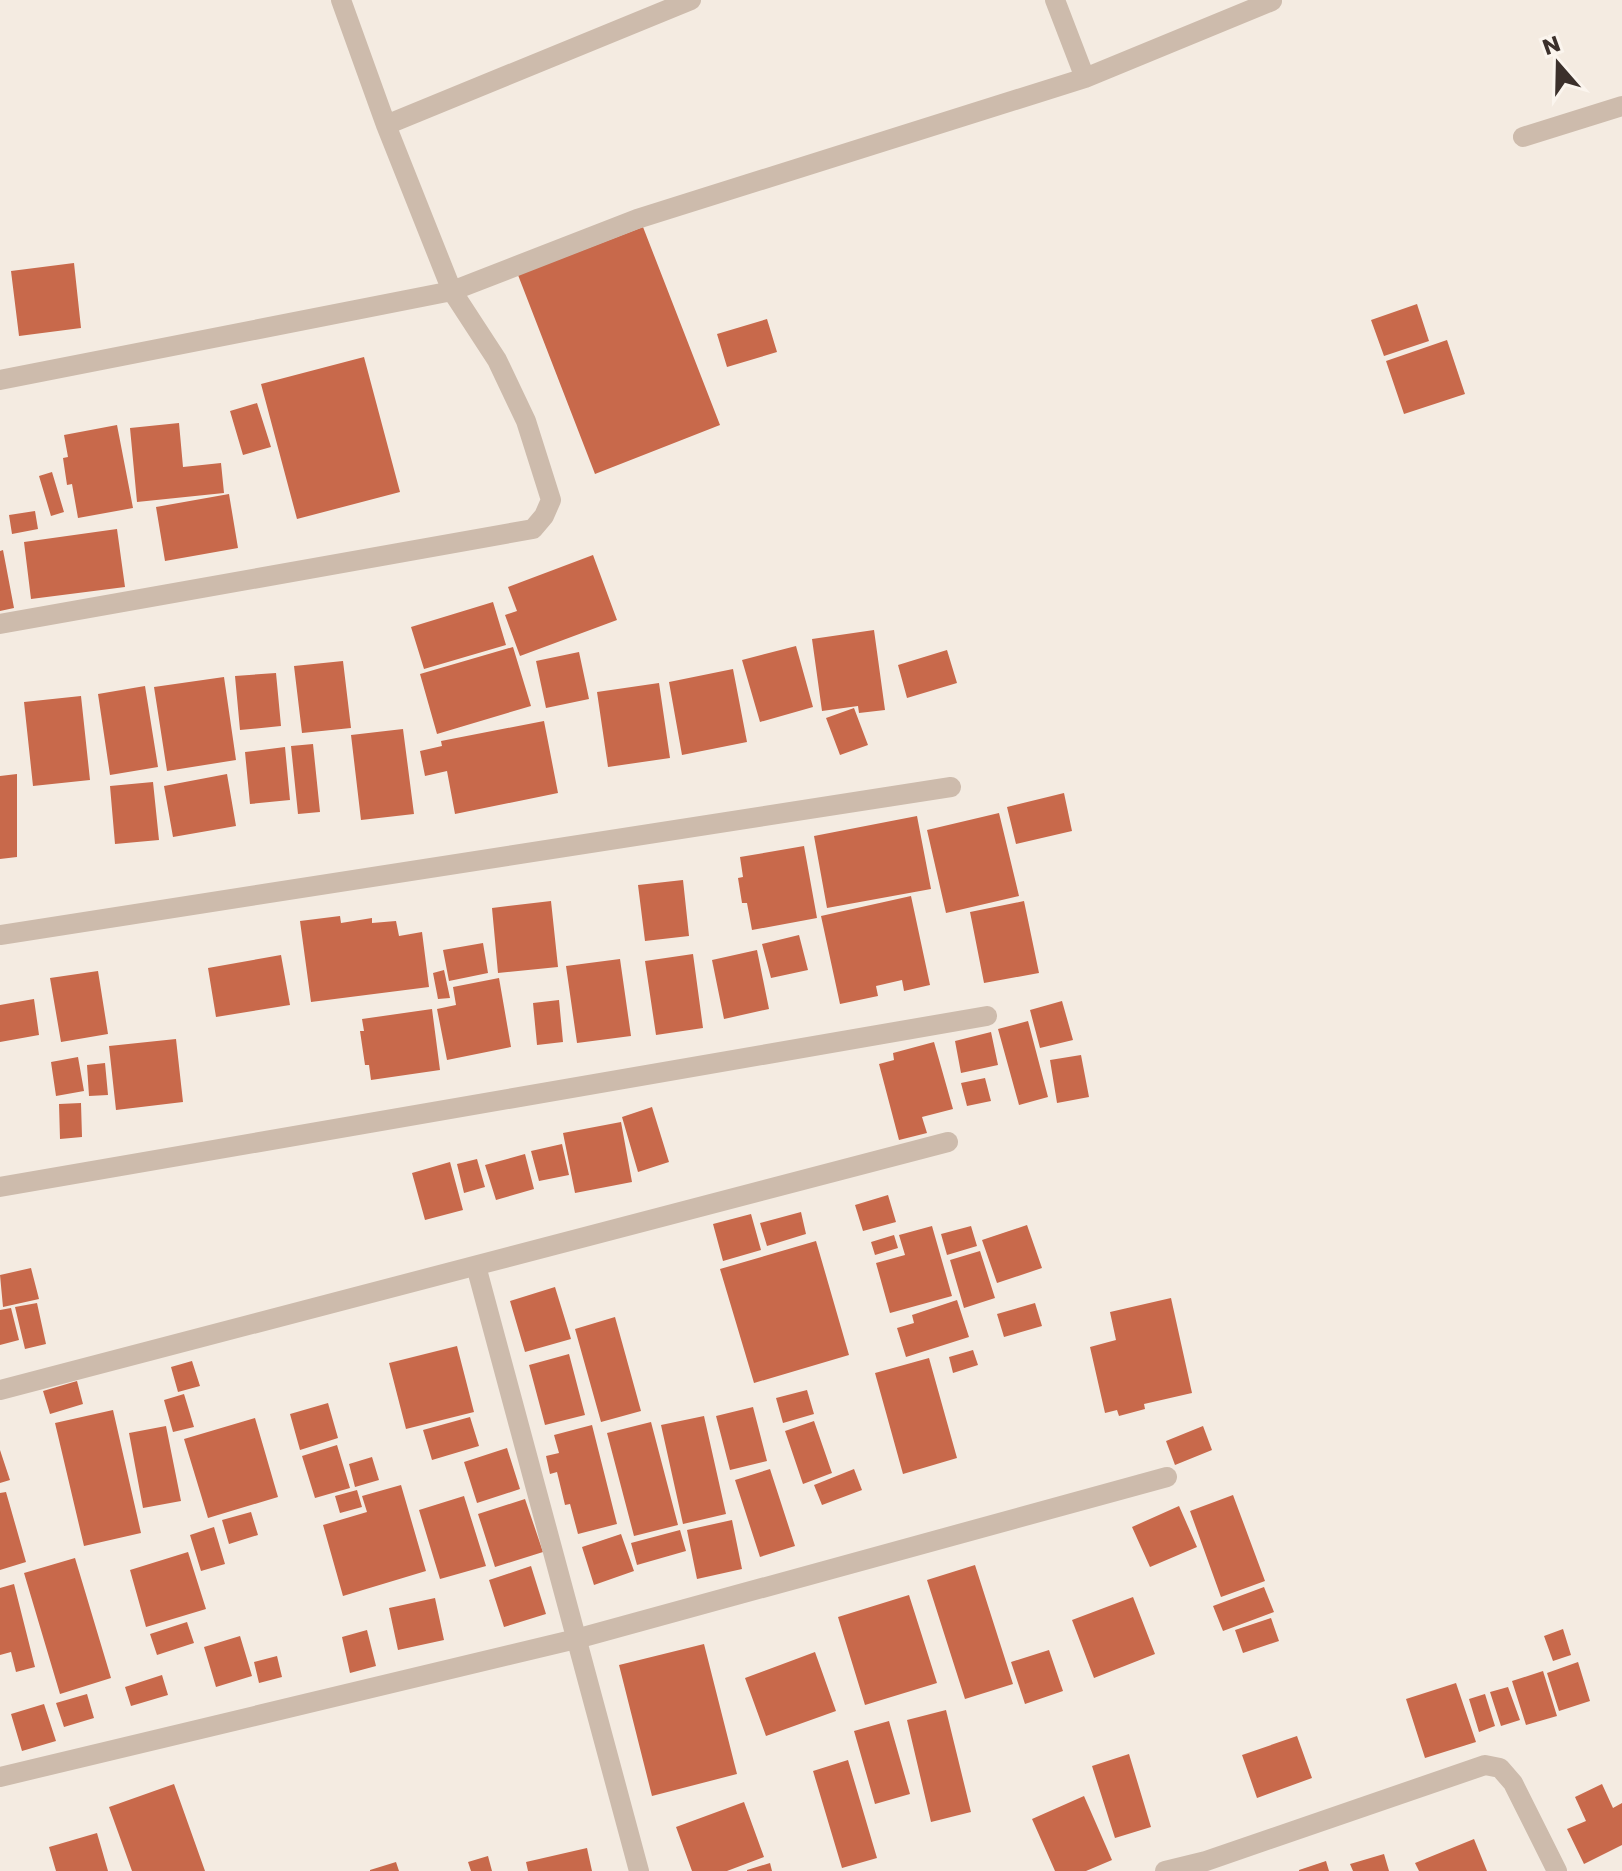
<svg xmlns="http://www.w3.org/2000/svg" width="1622" height="1871" viewBox="0 0 1622 1871" font-family="Poppins,sans-serif">
<style>
.building{fill:#c8694b}
.lines{fill:none;stroke-linecap:round;stroke-linejoin:round}
.minor{stroke:#cdbbac;stroke-width:20}
</style>
<rect width="100%" height="100%" fill="#f4ebe1"/>
<path class="building" d="M 643,227 L 720,425 L 595,474 L 518,275 Z
M 74,263 L 81,328 L 19,336 L 11,271 Z
M 1417,304 L 1429,341 L 1384,356 L 1371,320 Z
M 767,319 L 777,352 L 727,367 L 717,334 Z
M 1447,340 L 1465,394 L 1404,414 L 1386,361 Z
M 364,357 L 400,492 L 297,519 L 261,384 Z
M 257,403 L 271,447 L 243,455 L 230,411 Z
M 179,423 L 183,467 L 221,463 L 224,493 L 137,502 L 130,428 Z
M 117,425 L 133,508 L 78,518 L 72,484 L 67,485 L 63,458 L 68,457 L 64,435 Z
M 52,472 L 64,512 L 51,516 L 39,476 Z
M 229,494 L 238,548 L 165,561 L 156,507 Z
M 35,511 L 38,529 L 12,534 L 9,515 Z
M 117,529 L 125,587 L 31,599 L 24,542 Z
M 3,550 L 14,608 L 0,611 L 0,551 Z
M 593,555 L 617,620 L 520,656 L 505,615 L 517,611 L 508,587 Z
M 493,602 L 506,645 L 424,669 L 411,627 Z
M 874,630 L 885,710 L 859,713 L 858,706 L 822,711 L 812,639 Z
M 796,646 L 813,707 L 760,722 L 742,660 Z
M 513,647 L 531,706 L 437,734 L 420,674 Z
M 947,650 L 957,683 L 907,698 L 898,665 Z
M 579,652 L 589,699 L 546,708 L 536,661 Z
M 343,661 L 351,728 L 302,733 L 294,666 Z
M 733,669 L 747,742 L 682,755 L 669,682 Z
M 276,673 L 281,726 L 240,730 L 235,676 Z
M 224,677 L 236,760 L 167,771 L 154,687 Z
M 659,683 L 670,758 L 608,767 L 597,692 Z
M 145,686 L 158,767 L 110,775 L 98,694 Z
M 81,696 L 90,780 L 33,786 L 24,702 Z
M 854,708 L 868,745 L 840,755 L 826,718 Z
M 544,721 L 558,793 L 455,814 L 447,771 L 425,776 L 420,751 L 442,746 L 441,741 Z
M 403,729 L 414,814 L 361,820 L 351,735 Z
M 313,744 L 320,812 L 298,814 L 291,746 Z
M 285,747 L 290,800 L 250,804 L 245,752 Z
M 17,774 L 17,857 L 0,859 L 0,776 Z
M 227,774 L 236,826 L 173,837 L 164,786 Z
M 153,782 L 159,840 L 115,844 L 110,786 Z
M 1064,793 L 1072,831 L 1016,844 L 1007,807 Z
M 999,813 L 1019,896 L 946,913 L 927,830 Z
M 917,816 L 931,889 L 827,908 L 814,836 Z
M 804,846 L 817,918 L 752,930 L 747,903 L 742,903 L 738,878 L 743,877 L 740,857 Z
M 683,880 L 689,936 L 645,941 L 638,885 Z
M 911,896 L 930,985 L 904,991 L 902,980 L 876,986 L 878,996 L 840,1004 L 821,916 Z
M 551,901 L 558,967 L 498,973 L 492,908 Z
M 1024,901 L 1039,973 L 984,983 L 970,912 Z
M 340,916 L 341,923 L 372,918 L 372,923 L 396,921 L 399,936 L 422,932 L 429,987 L 311,1002 L 300,921 Z
M 799,935 L 808,970 L 771,978 L 762,944 Z
M 483,943 L 488,973 L 449,981 L 443,950 Z
M 757,950 L 769,1009 L 724,1019 L 712,960 Z
M 693,954 L 703,1028 L 656,1035 L 645,961 Z
M 281,955 L 290,1005 L 216,1017 L 208,968 Z
M 620,959 L 631,1036 L 577,1043 L 566,966 Z
M 444,970 L 450,998 L 438,999 L 433,973 Z
M 98,971 L 108,1034 L 61,1042 L 50,978 Z
M 499,978 L 511,1047 L 447,1060 L 437,1009 L 456,1005 L 453,987 Z
M 34,999 L 39,1035 L 0,1042 L 0,1005 Z
M 559,1000 L 563,1042 L 537,1045 L 533,1003 Z
M 1062,1001 L 1073,1040 L 1040,1048 L 1030,1010 Z
M 432,1009 L 440,1070 L 371,1080 L 369,1065 L 365,1065 L 360,1031 L 364,1031 L 362,1019 Z
M 1028,1021 L 1048,1097 L 1019,1105 L 998,1029 Z
M 991,1032 L 998,1065 L 961,1073 L 955,1041 Z
M 176,1039 L 183,1102 L 116,1110 L 109,1046 Z
M 934,1042 L 953,1109 L 922,1117 L 927,1133 L 899,1140 L 879,1064 L 894,1060 L 893,1053 Z
M 1081,1055 L 1089,1097 L 1057,1103 L 1050,1060 Z
M 78,1057 L 84,1091 L 56,1096 L 51,1062 Z
M 105,1063 L 108,1095 L 89,1096 L 87,1065 Z
M 985,1078 L 991,1101 L 967,1106 L 961,1083 Z
M 81,1103 L 82,1137 L 60,1139 L 59,1104 Z
M 652,1107 L 669,1162 L 638,1172 L 622,1117 Z
M 621,1122 L 632,1182 L 575,1193 L 563,1133 Z
M 562,1144 L 569,1175 L 539,1181 L 531,1151 Z
M 525,1154 L 534,1189 L 496,1200 L 485,1165 Z
M 477,1159 L 485,1187 L 464,1193 L 457,1164 Z
M 450,1162 L 463,1210 L 425,1220 L 412,1173 Z
M 888,1195 L 896,1222 L 863,1231 L 855,1205 Z
M 801,1212 L 806,1234 L 767,1246 L 760,1223 Z
M 751,1214 L 761,1250 L 723,1261 L 713,1224 Z
M 1027,1225 L 1042,1268 L 997,1283 L 982,1240 Z
M 932,1226 L 952,1296 L 890,1313 L 876,1263 L 905,1255 L 899,1235 Z
M 971,1226 L 977,1246 L 947,1255 L 941,1234 Z
M 894,1235 L 898,1248 L 875,1255 L 871,1242 Z
M 816,1241 L 849,1355 L 754,1383 L 720,1269 Z
M 980,1251 L 995,1298 L 964,1308 L 950,1260 Z
M 31,1268 L 39,1299 L 3,1307 L 0,1275 Z
M 555,1287 L 571,1339 L 525,1352 L 510,1301 Z
M 1171,1298 L 1192,1393 L 1144,1404 L 1145,1409 L 1119,1416 L 1117,1410 L 1105,1413 L 1090,1347 L 1116,1340 L 1110,1312 Z
M 957,1300 L 969,1337 L 906,1357 L 897,1328 L 914,1323 L 912,1315 Z
M 37,1303 L 46,1344 L 25,1349 L 15,1307 Z
M 1035,1303 L 1042,1326 L 1004,1337 L 997,1314 Z
M 11,1308 L 19,1340 L 0,1345 L 0,1310 Z
M 615,1317 L 641,1411 L 601,1422 L 575,1329 Z
M 457,1346 L 474,1412 L 406,1429 L 389,1363 Z
M 973,1350 L 978,1365 L 953,1373 L 949,1357 Z
M 569,1354 L 585,1415 L 545,1425 L 529,1365 Z
M 929,1358 L 957,1458 L 903,1474 L 875,1373 Z
M 192,1361 L 200,1386 L 178,1392 L 171,1367 Z
M 77,1381 L 83,1404 L 50,1414 L 43,1391 Z
M 807,1390 L 814,1414 L 783,1423 L 776,1398 Z
M 184,1394 L 194,1427 L 173,1432 L 164,1400 Z
M 328,1403 L 338,1438 L 300,1450 L 290,1414 Z
M 753,1407 L 767,1461 L 730,1470 L 716,1416 Z
M 113,1410 L 141,1533 L 84,1546 L 55,1423 Z
M 704,1416 L 726,1514 L 683,1524 L 661,1425 Z
M 470,1417 L 479,1446 L 432,1460 L 423,1430 Z
M 255,1418 L 278,1497 L 208,1518 L 184,1439 Z
M 814,1421 L 832,1473 L 803,1484 L 785,1431 Z
M 651,1422 L 678,1525 L 634,1536 L 607,1433 Z
M 592,1425 L 617,1524 L 578,1534 L 570,1504 L 565,1505 L 557,1472 L 550,1474 L 546,1456 L 559,1453 L 554,1435 Z
M 166,1426 L 181,1501 L 143,1508 L 129,1433 Z
M 1203,1426 L 1212,1450 L 1175,1465 L 1166,1441 Z
M 337,1445 L 350,1488 L 315,1498 L 302,1456 Z
M 507,1448 L 520,1489 L 477,1503 L 464,1462 Z
M 0,1450 L 10,1480 L 0,1483 Z
M 372,1457 L 379,1480 L 355,1487 L 349,1464 Z
M 770,1469 L 795,1546 L 760,1557 L 735,1480 Z
M 854,1469 L 862,1490 L 822,1505 L 814,1485 Z
M 401,1485 L 426,1571 L 343,1596 L 323,1525 L 367,1512 L 362,1496 Z
M 357,1490 L 362,1507 L 340,1513 L 335,1496 Z
M 6,1492 L 26,1562 L 0,1570 L 0,1493 Z
M 1233,1495 L 1265,1581 L 1221,1597 L 1190,1511 Z
M 464,1496 L 486,1566 L 440,1579 L 419,1510 Z
M 525,1499 L 543,1552 L 495,1567 L 478,1514 Z
M 1179,1506 L 1197,1547 L 1150,1567 L 1132,1527 Z
M 251,1512 L 258,1535 L 229,1544 L 222,1520 Z
M 732,1520 L 742,1569 L 697,1579 L 687,1530 Z
M 214,1527 L 225,1564 L 201,1571 L 190,1535 Z
M 680,1530 L 686,1551 L 637,1565 L 631,1543 Z
M 621,1534 L 634,1571 L 594,1585 L 582,1547 Z
M 188,1552 L 206,1609 L 146,1627 L 130,1570 Z
M 75,1558 L 111,1678 L 60,1694 L 24,1573 Z
M 975,1565 L 1013,1684 L 965,1699 L 927,1580 Z
M 531,1566 L 546,1614 L 504,1627 L 489,1580 Z
M 14,1584 L 35,1667 L 16,1672 L 11,1652 L 0,1655 L 0,1588 Z
M 1264,1587 L 1274,1612 L 1223,1631 L 1213,1606 Z
M 909,1595 L 937,1683 L 865,1705 L 838,1617 Z
M 1133,1597 L 1155,1654 L 1094,1678 L 1072,1620 Z
M 435,1598 L 444,1640 L 398,1650 L 389,1608 Z
M 1271,1618 L 1279,1641 L 1243,1653 L 1235,1630 Z
M 187,1622 L 194,1643 L 157,1655 L 150,1634 Z
M 1563,1629 L 1571,1655 L 1553,1661 L 1544,1636 Z
M 367,1630 L 376,1666 L 350,1673 L 342,1637 Z
M 240,1636 L 252,1676 L 216,1687 L 204,1647 Z
M 704,1644 L 737,1774 L 652,1796 L 619,1665 Z
M 1049,1650 L 1063,1691 L 1025,1704 L 1011,1662 Z
M 815,1652 L 836,1711 L 766,1736 L 745,1678 Z
M 277,1656 L 282,1677 L 259,1683 L 254,1662 Z
M 1578,1662 L 1590,1701 L 1559,1711 L 1547,1673 Z
M 1543,1671 L 1557,1716 L 1526,1725 L 1512,1681 Z
M 162,1675 L 168,1695 L 131,1706 L 125,1687 Z
M 1456,1683 L 1476,1742 L 1425,1758 L 1406,1699 Z
M 1508,1687 L 1520,1720 L 1501,1726 L 1490,1692 Z
M 87,1694 L 94,1718 L 64,1727 L 56,1703 Z
M 1485,1694 L 1495,1726 L 1479,1732 L 1469,1699 Z
M 44,1704 L 56,1741 L 22,1751 L 11,1714 Z
M 946,1710 L 971,1812 L 931,1822 L 907,1720 Z
M 889,1721 L 910,1794 L 875,1804 L 854,1731 Z
M 1297,1736 L 1312,1778 L 1257,1798 L 1242,1755 Z
M 1129,1754 L 1151,1827 L 1115,1838 L 1092,1766 Z
M 848,1760 L 877,1858 L 842,1868 L 813,1771 Z
M 174,1784 L 205,1871 L 132,1871 L 109,1807 Z
M 1602,1784 L 1613,1808 L 1622,1803 L 1622,1845 L 1584,1864 L 1567,1829 L 1586,1821 L 1575,1797 Z
M 1084,1796 L 1112,1860 L 1086,1871 L 1055,1871 L 1032,1819 Z
M 744,1802 L 764,1857 L 727,1871 L 692,1871 L 676,1827 Z
M 97,1833 L 108,1871 L 56,1871 L 49,1847 Z
M 1474,1839 L 1487,1871 L 1419,1871 L 1415,1863 Z
M 587,1848 L 592,1871 L 528,1871 L 526,1862 Z
M 1384,1854 L 1389,1871 L 1353,1871 L 1350,1864 Z
M 488,1856 L 492,1871 L 471,1871 L 468,1862 Z
M 1326,1861 L 1329,1871 L 1299,1871 L 1299,1870 Z
M 396,1862 L 399,1871 L 370,1871 L 370,1870 Z
M 770,1863 L 772,1871 L 747,1871 L 747,1870 Z"/>
<g class="lines">
<path class="minor" d="M 341,0 L 386,125 L 452,291 L 637,219 L 1085,78 L 1272,1
M 1055,0 L 1085,78
M 386,125 L 691,0
M 1523,137 L 1622,106
M 0,380 L 452,291 L 497,360 L 526,421 L 551,500 L 544,516 L 533,529 L 0,624
M 0,935 L 951,787
M 0,1187 L 987,1016
M 476,1266 L 639,1871
M 0,1390 L 948,1142
M 0,1777 L 576,1639 L 1167,1477
M 1165,1871 L 1206,1861 L 1485,1765 L 1500,1768 L 1513,1783 L 1557,1871"/>
</g>
<g transform="translate(1558 64) rotate(340)" stroke="#fbf5ee" stroke-width="6" paint-order="stroke">
<path d="M0-6L14 30L0 20L-14 30Z" fill="#3b302b"/>
<text y="-12" font-size="22" font-weight="bold" text-anchor="middle" fill="#3b302b">N</text>
</g>
</svg>
